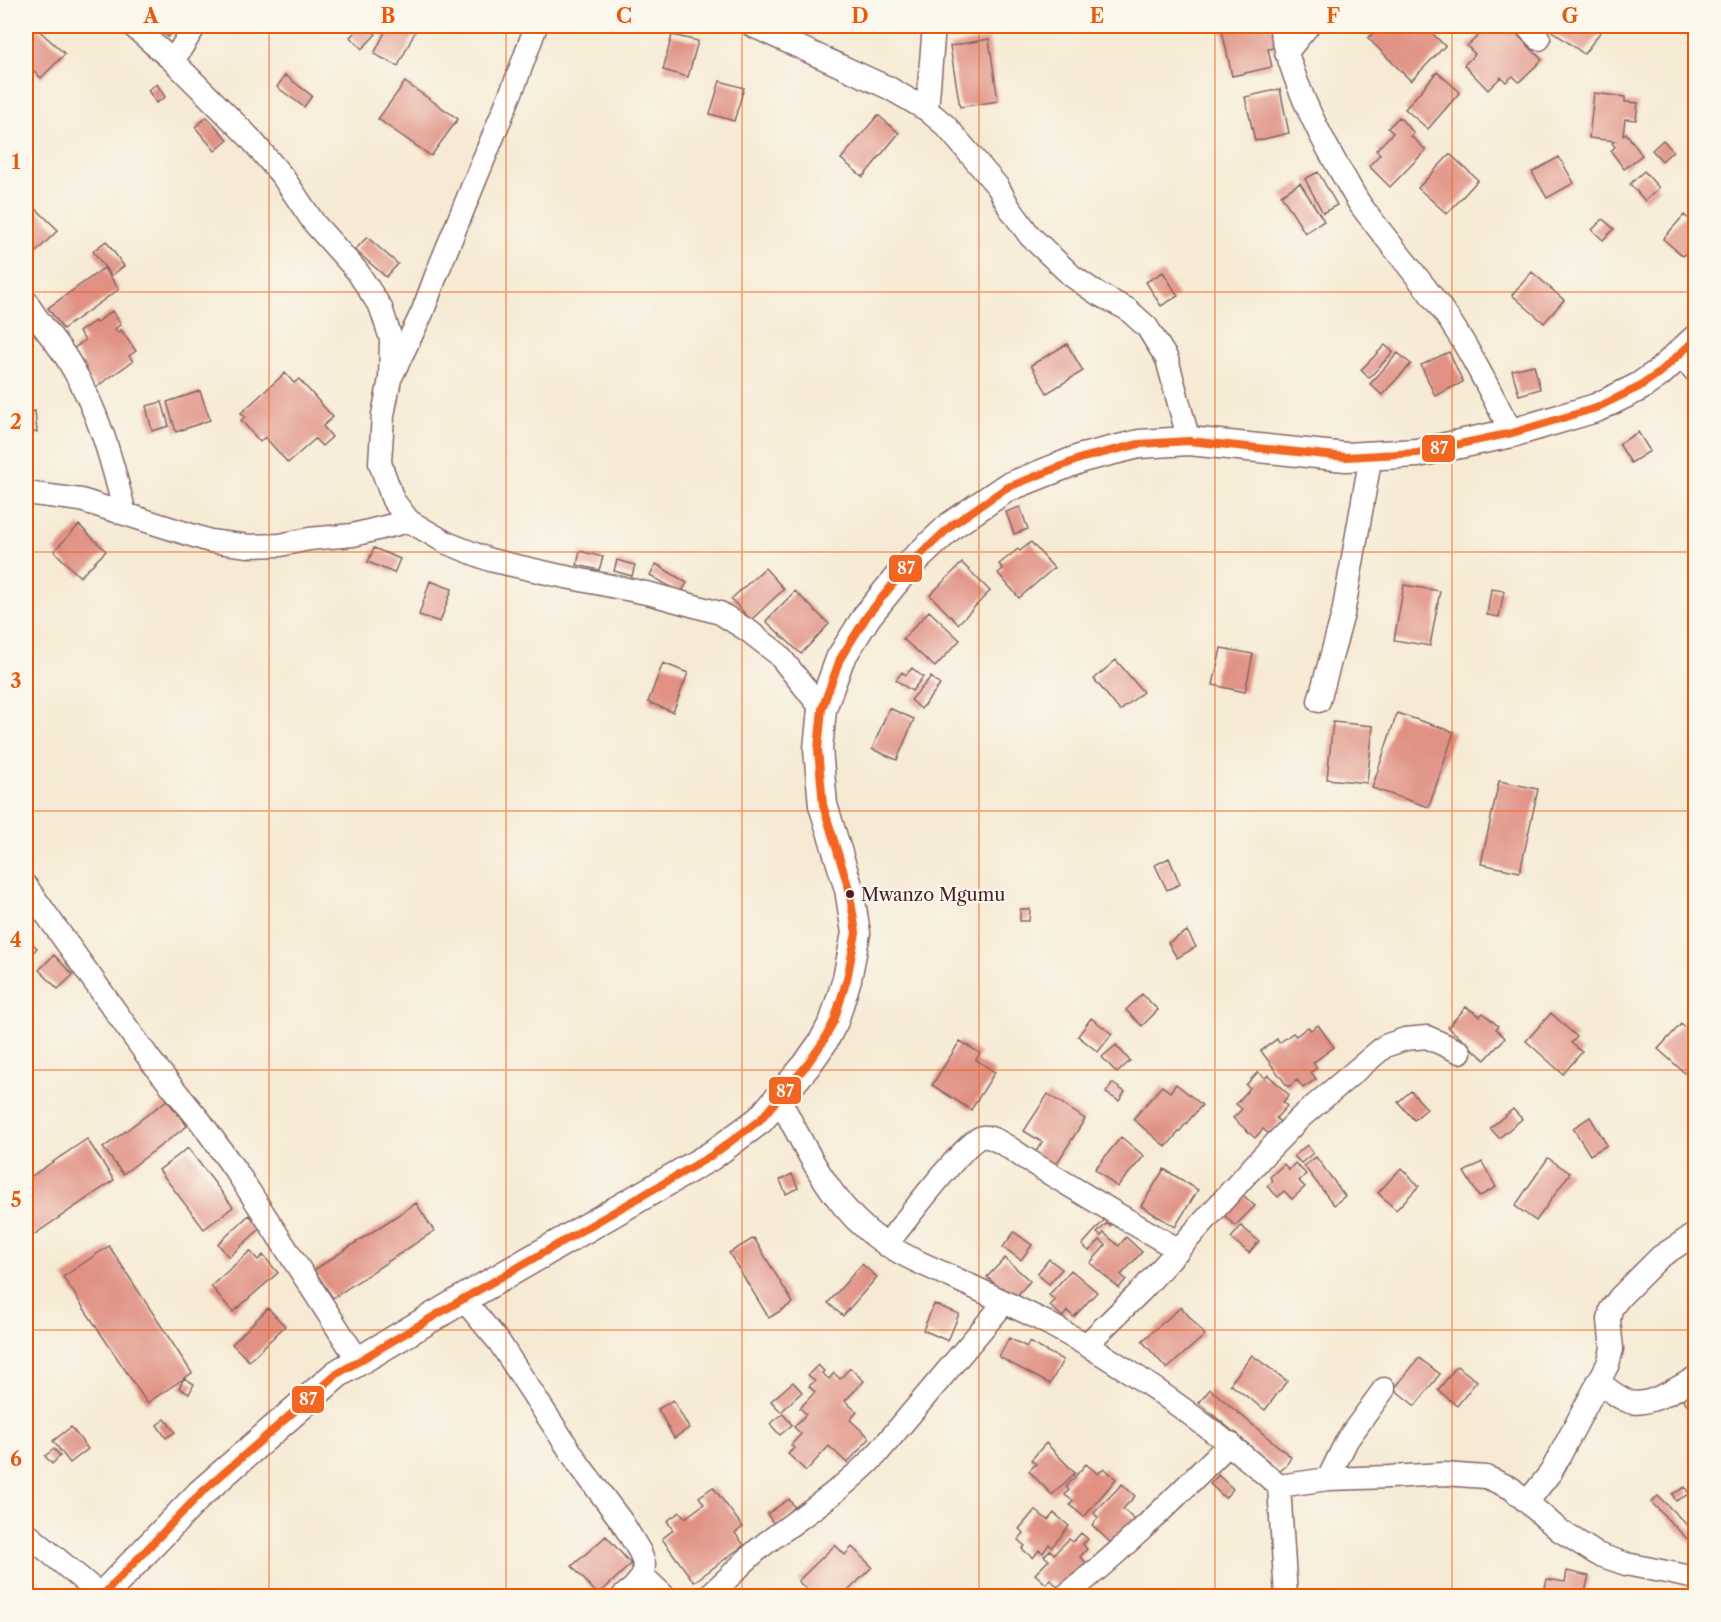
<svg xmlns="http://www.w3.org/2000/svg" width="1721" height="1622" viewBox="0 0 1721 1622" font-family="'Libre Caslon Text',serif">
<style>
.building{fill:#e09184}
.lines{fill:none;stroke-linecap:round;stroke-linejoin:round}
.service-casing{stroke:#866666;stroke-width:13}
.minor-casing{stroke:#866666;stroke-width:25}
.tertiary-casing{stroke:#866666;stroke-width:31}
.service{stroke:#fff;stroke-width:10}
.minor{stroke:#fff;stroke-width:22}
.tertiary{stroke:#fff;stroke-width:28}
.bus-1-casing{stroke:#fbf7ec;stroke-width:12}
.bus-1{stroke:#f26522;stroke-width:8}
.grid{fill:none;stroke:#e8590c;stroke-width:1.5;stroke-opacity:0.55}
.bus-dot{fill:#4a1f2b;stroke:#fbf7ec;stroke-width:2}
.labels{text-anchor:middle;stroke-width:4.5;stroke-linejoin:round;paint-order:stroke}
.bus-label{font-size:18px;fill:#4a1f2b;stroke:#fbf7ec;text-anchor:start}
.line-badge{stroke:#fbf7ec;stroke-width:2}
.badge-label{font-size:16px;text-anchor:middle;font-weight:bold;fill:#fff}
.neatline{fill:none;stroke:#e8590c;stroke-width:2}
.grid-label{font-size:20px;text-anchor:middle;font-weight:bold;fill:#e8590c}
</style>
<rect width="100%" height="100%" fill="#fbf7ec"/>
<filter id="ink" filterUnits="userSpaceOnUse"><feTurbulence type="fractalNoise" baseFrequency=".0167" numOctaves="2"/><feDisplacementMap in="SourceGraphic" scale="12" xChannelSelector="R" yChannelSelector="G"/><feConvolveMatrix kernelMatrix="1 2 1 2 8 2 1 2 1" color-interpolation-filters="sRGB"/></filter>
<filter id="wash" filterUnits="userSpaceOnUse"><feTurbulence type="fractalNoise" baseFrequency=".008" numOctaves="4" result="noise"/><feDisplacementMap in="SourceGraphic" scale="24" xChannelSelector="R" yChannelSelector="G"/><feGaussianBlur stdDeviation="1.35" result="paint"/><feColorMatrix in="noise" values="0 0 0 0 0 0 0 0 0 0 0 0 0 0 0 0 0 1.4 0 .05"/><feComposite in="paint" operator="in"/></filter>
<g filter="url(#wash)">
<rect width="100%" height="100%" fill="#f6ead4"/>
<g id="blocks">
<path class="building" d="M 34,26 L 65,54 L 41,78 L 26,63 L 26,34 Z
M 156,26 L 175,26 L 177,28 L 168,37 Z
M 361,26 L 366,26 L 376,34 L 362,49 L 350,37 Z
M 388,26 L 418,26 L 398,66 L 374,54 Z
M 1221,26 L 1274,26 L 1278,47 L 1268,49 L 1272,67 L 1232,76 Z
M 1380,26 L 1425,26 L 1445,46 L 1411,81 L 1368,38 Z
M 1489,26 L 1509,26 L 1542,60 L 1519,82 L 1513,76 L 1506,82 L 1501,77 L 1488,90 L 1464,65 L 1475,54 L 1467,46 Z
M 1545,26 L 1605,26 L 1584,54 Z
M 672,35 L 698,41 L 688,77 L 663,70 Z
M 989,39 L 998,101 L 960,107 L 950,46 Z
M 1437,72 L 1460,92 L 1428,129 L 1405,109 Z
M 285,75 L 312,96 L 304,107 L 277,87 Z
M 720,81 L 744,88 L 734,121 L 710,114 Z
M 405,82 L 458,119 L 431,156 L 378,119 Z
M 157,84 L 165,97 L 156,103 L 148,90 Z
M 1280,89 L 1289,133 L 1255,141 L 1245,97 Z
M 1594,93 L 1625,97 L 1625,102 L 1638,103 L 1636,120 L 1625,119 L 1623,135 L 1626,133 L 1642,155 L 1624,169 L 1611,151 L 1615,147 L 1612,143 L 1615,141 L 1589,138 Z
M 878,115 L 899,133 L 863,177 L 841,159 Z
M 207,117 L 228,140 L 215,151 L 195,127 Z
M 1399,117 L 1414,133 L 1411,136 L 1426,150 L 1390,187 L 1369,166 L 1380,154 L 1376,150 L 1393,133 L 1388,128 Z
M 1663,140 L 1673,151 L 1662,161 L 1652,150 Z
M 1450,154 L 1478,180 L 1447,214 L 1418,188 Z
M 1559,157 L 1574,183 L 1547,198 L 1532,172 Z
M 1644,171 L 1659,188 L 1645,201 L 1630,184 Z
M 1318,172 L 1337,205 L 1323,213 L 1305,179 Z
M 1300,183 L 1324,221 L 1305,233 L 1281,195 Z
M 27,200 L 58,230 L 36,252 L 26,242 L 26,201 Z
M 1684,215 L 1696,225 L 1696,242 L 1683,256 L 1663,239 Z
M 1603,219 L 1614,229 L 1603,240 L 1592,230 Z
M 367,237 L 398,264 L 386,277 L 355,250 Z
M 106,241 L 124,266 L 111,276 L 93,251 Z
M 104,268 L 119,289 L 63,329 L 48,308 Z
M 1163,272 L 1178,296 L 1161,306 L 1146,282 Z
M 1532,272 L 1564,300 L 1544,323 L 1512,295 Z
M 112,311 L 121,324 L 115,329 L 118,333 L 121,330 L 136,351 L 129,356 L 133,361 L 96,387 L 80,366 L 84,363 L 73,349 L 85,340 L 79,332 L 95,321 L 96,323 Z
M 1067,344 L 1083,371 L 1047,393 L 1031,365 Z
M 1385,345 L 1393,352 L 1369,378 L 1361,370 Z
M 1449,352 L 1463,382 L 1435,396 L 1421,365 Z
M 1398,353 L 1411,364 L 1382,395 L 1370,384 Z
M 1534,365 L 1540,389 L 1519,395 L 1512,370 Z
M 285,373 L 294,383 L 299,379 L 333,417 L 323,426 L 332,437 L 322,446 L 315,439 L 288,463 L 265,437 L 260,442 L 241,420 L 245,417 L 241,413 Z
M 200,391 L 210,420 L 176,432 L 167,402 Z
M 26,400 L 29,400 L 30,412 L 35,411 L 37,432 L 26,433 Z
M 162,402 L 169,426 L 152,431 L 146,406 Z
M 1638,432 L 1650,451 L 1631,463 L 1619,444 Z
M 1020,507 L 1028,529 L 1014,534 L 1006,512 Z
M 79,525 L 106,551 L 80,577 L 54,551 Z
M 1031,542 L 1054,568 L 1019,598 L 998,573 L 1003,569 L 999,564 L 1018,549 L 1020,551 Z
M 374,548 L 400,559 L 394,573 L 368,562 Z
M 580,551 L 603,557 L 599,570 L 577,565 Z
M 617,560 L 635,565 L 632,576 L 614,571 Z
M 962,563 L 990,591 L 958,624 L 930,595 Z
M 656,564 L 687,583 L 681,593 L 650,575 Z
M 765,568 L 784,589 L 751,620 L 731,599 Z
M 430,581 L 452,589 L 440,622 L 419,615 Z
M 1404,585 L 1440,591 L 1430,646 L 1394,640 Z
M 1491,589 L 1504,591 L 1499,617 L 1487,615 Z
M 795,591 L 829,624 L 801,654 L 766,621 Z
M 929,611 L 960,640 L 935,667 L 903,639 Z
M 1221,648 L 1253,654 L 1245,692 L 1213,685 Z
M 1116,660 L 1143,692 L 1120,711 L 1094,679 Z
M 663,663 L 688,673 L 673,712 L 648,702 Z
M 912,668 L 923,677 L 912,691 L 896,680 L 902,672 L 906,675 Z
M 931,677 L 940,685 L 921,709 L 911,700 Z
M 889,708 L 914,719 L 897,760 L 872,749 Z
M 1397,713 L 1454,732 L 1429,807 L 1372,788 Z
M 1333,722 L 1373,726 L 1367,783 L 1327,779 Z
M 1499,781 L 1538,789 L 1520,872 L 1481,864 Z
M 1169,858 L 1180,884 L 1167,890 L 1155,865 Z
M 1020,909 L 1030,909 L 1029,921 L 1020,921 Z
M 1187,931 L 1196,947 L 1177,958 L 1168,943 Z
M 26,937 L 37,948 L 26,960 Z
M 54,955 L 73,975 L 58,989 L 39,970 Z
M 1142,994 L 1158,1010 L 1142,1026 L 1126,1010 Z
M 1466,1007 L 1480,1016 L 1483,1013 L 1498,1026 L 1496,1029 L 1505,1038 L 1485,1060 L 1448,1027 Z
M 1551,1013 L 1577,1037 L 1571,1043 L 1582,1052 L 1563,1074 L 1526,1041 Z
M 1091,1018 L 1112,1034 L 1098,1052 L 1078,1036 Z
M 1681,1024 L 1696,1037 L 1696,1083 L 1658,1049 Z
M 1318,1025 L 1334,1047 L 1313,1063 L 1317,1068 L 1311,1072 L 1316,1079 L 1303,1088 L 1297,1080 L 1288,1087 L 1261,1051 L 1277,1039 L 1279,1043 L 1293,1033 L 1296,1036 L 1308,1027 L 1311,1030 Z
M 960,1041 L 980,1053 L 976,1060 L 995,1072 L 971,1110 L 932,1085 Z
M 1116,1045 L 1130,1061 L 1117,1073 L 1102,1057 Z
M 1258,1072 L 1265,1078 L 1268,1075 L 1289,1095 L 1283,1102 L 1287,1106 L 1276,1118 L 1280,1122 L 1269,1134 L 1263,1129 L 1255,1138 L 1233,1118 L 1242,1109 L 1236,1104 L 1250,1088 L 1246,1085 Z
M 1112,1083 L 1125,1092 L 1119,1101 L 1106,1093 Z
M 1176,1084 L 1202,1105 L 1166,1147 L 1133,1119 L 1162,1086 L 1170,1092 Z
M 1411,1091 L 1427,1109 L 1414,1120 L 1398,1102 Z
M 1048,1094 L 1085,1119 L 1055,1166 L 1035,1153 L 1042,1142 L 1024,1131 Z
M 167,1100 L 187,1126 L 123,1174 L 103,1148 Z
M 1513,1109 L 1522,1119 L 1499,1138 L 1490,1128 Z
M 1590,1117 L 1607,1145 L 1590,1155 L 1573,1128 Z
M 1121,1137 L 1144,1156 L 1117,1187 L 1095,1169 Z
M 87,1139 L 114,1180 L 26,1240 L 26,1180 Z
M 1307,1145 L 1313,1153 L 1301,1163 L 1294,1156 Z
M 188,1148 L 233,1207 L 204,1229 L 159,1170 Z
M 1316,1157 L 1345,1196 L 1334,1205 L 1304,1166 Z
M 1548,1158 L 1570,1173 L 1536,1221 L 1515,1206 Z
M 1482,1162 L 1496,1187 L 1479,1197 L 1464,1172 Z
M 1295,1163 L 1306,1174 L 1299,1181 L 1305,1187 L 1292,1199 L 1284,1191 L 1278,1197 L 1267,1186 L 1273,1181 L 1270,1177 L 1284,1164 L 1289,1170 Z
M 1401,1168 L 1419,1186 L 1396,1210 L 1378,1193 Z
M 1164,1169 L 1198,1190 L 1175,1227 L 1141,1206 Z
M 792,1174 L 798,1188 L 786,1194 L 780,1180 Z
M 1243,1195 L 1255,1206 L 1235,1226 L 1224,1215 Z
M 416,1203 L 434,1231 L 333,1298 L 314,1270 Z
M 249,1215 L 261,1228 L 229,1257 L 218,1244 Z
M 1107,1217 L 1113,1222 L 1110,1226 L 1107,1223 L 1097,1233 L 1101,1236 L 1104,1233 L 1119,1246 L 1126,1237 L 1142,1252 L 1121,1275 L 1126,1279 L 1119,1288 L 1090,1263 L 1106,1245 L 1100,1240 L 1089,1251 L 1082,1245 Z
M 1241,1226 L 1259,1241 L 1249,1253 L 1231,1238 Z
M 1014,1232 L 1032,1245 L 1021,1260 L 1003,1247 Z
M 754,1238 L 793,1303 L 769,1318 L 729,1253 Z
M 109,1246 L 192,1373 L 147,1403 L 63,1277 Z
M 250,1251 L 258,1260 L 263,1255 L 278,1273 L 233,1312 L 211,1286 Z
M 1005,1258 L 1030,1281 L 1013,1300 L 987,1277 Z
M 1049,1259 L 1062,1269 L 1049,1284 L 1037,1274 Z
M 862,1264 L 877,1277 L 843,1316 L 828,1303 Z
M 1071,1270 L 1097,1292 L 1074,1317 L 1067,1311 L 1063,1317 L 1050,1306 L 1055,1300 L 1049,1295 Z
M 934,1304 L 959,1314 L 948,1341 L 923,1330 Z
M 1181,1307 L 1205,1335 L 1167,1369 L 1142,1341 Z
M 268,1308 L 285,1326 L 249,1361 L 232,1344 Z
M 1009,1338 L 1027,1347 L 1029,1342 L 1063,1360 L 1050,1384 L 999,1357 Z
M 1252,1355 L 1287,1381 L 1265,1410 L 1230,1384 Z
M 1419,1358 L 1440,1374 L 1415,1406 L 1394,1389 Z
M 818,1365 L 824,1371 L 822,1373 L 829,1379 L 834,1373 L 840,1379 L 850,1368 L 864,1381 L 845,1401 L 857,1412 L 850,1420 L 870,1438 L 847,1463 L 829,1446 L 806,1471 L 788,1454 L 794,1448 L 791,1445 L 801,1434 L 794,1427 L 806,1414 L 800,1408 L 815,1392 L 809,1386 L 815,1381 L 808,1375 Z
M 1457,1366 L 1477,1381 L 1457,1406 L 1438,1390 Z
M 184,1378 L 194,1384 L 189,1394 L 179,1388 Z
M 793,1382 L 802,1392 L 781,1412 L 771,1401 Z
M 1210,1389 L 1291,1457 L 1286,1466 L 1280,1471 L 1199,1403 Z
M 1696,1390 L 1696,1416 L 1683,1399 Z
M 673,1400 L 689,1428 L 674,1438 L 658,1409 Z
M 783,1414 L 792,1425 L 780,1435 L 770,1424 Z
M 165,1419 L 175,1432 L 166,1438 L 157,1425 Z
M 71,1427 L 88,1449 L 70,1463 L 53,1441 Z
M 1046,1443 L 1075,1473 L 1052,1495 L 1029,1471 L 1036,1464 L 1031,1460 Z
M 54,1449 L 60,1456 L 52,1464 L 45,1456 Z
M 1086,1464 L 1098,1474 L 1104,1468 L 1116,1479 L 1084,1517 L 1070,1505 L 1073,1501 L 1065,1495 L 1069,1490 L 1066,1487 Z
M 1218,1475 L 1233,1489 L 1225,1498 L 1210,1484 Z
M 1122,1484 L 1135,1496 L 1123,1509 L 1139,1524 L 1116,1548 L 1092,1525 L 1098,1518 L 1094,1513 Z
M 713,1487 L 743,1527 L 735,1533 L 744,1545 L 694,1582 L 662,1539 L 673,1530 L 667,1521 L 680,1512 L 685,1518 L 704,1504 L 699,1497 Z
M 1685,1487 L 1689,1494 L 1676,1501 L 1672,1494 Z
M 1658,1496 L 1696,1534 L 1696,1541 L 1692,1544 L 1651,1502 Z
M 789,1499 L 797,1511 L 775,1526 L 767,1514 Z
M 1035,1510 L 1048,1520 L 1054,1513 L 1069,1526 L 1052,1547 L 1049,1544 L 1043,1553 L 1039,1550 L 1033,1558 L 1022,1549 L 1025,1546 L 1018,1540 L 1024,1533 L 1019,1529 Z
M 1081,1533 L 1088,1539 L 1083,1544 L 1087,1549 L 1080,1557 L 1089,1565 L 1063,1592 L 1050,1579 L 1046,1584 L 1035,1574 L 1049,1560 L 1044,1556 L 1050,1550 L 1054,1554 L 1069,1539 L 1073,1542 Z
M 606,1536 L 631,1564 L 598,1595 L 572,1566 Z
M 835,1545 L 845,1555 L 852,1547 L 872,1567 L 843,1596 L 813,1596 L 798,1581 Z
M 1567,1571 L 1589,1576 L 1584,1596 L 1543,1596 L 1547,1579 L 1565,1582 Z"/>
</g>
</g>
<g filter="url(#ink)">
<use href="#blocks" fill-opacity="0" stroke="#866666" stroke-width="1.5"/>
<g class="lines">
<defs>
<path id="service" d="M 1693,1025 L 1696,1025"/>
<path id="minor" d="M 133,26 L 173,61 L 249,137 L 283,177 L 314,223 L 357,271 L 381,308 L 391,339 L 390,379 L 383,415 L 380,463 L 393,500 L 409,521 L 447,543 L 490,560 L 556,575 L 651,594 L 720,613 L 750,632 L 778,654 L 822,709
M 753,26 L 889,88 L 927,110 L 946,126 L 998,187 L 1009,207 L 1030,236 L 1072,276 L 1098,294 L 1127,309 L 1147,327 L 1167,359 L 1189,441
M 1280,26 C 1292,79 1313,124 1341,172 C 1348,183 1354,196 1362,207 C 1388,242 1417,275 1443,311 C 1470,349 1490,392 1512,433
M 1526,26 L 1539,39
M 1286,53 L 1308,26
M 173,61 L 195,26
M 927,110 L 934,26
M 26,301 C 38,323 56,340 69,362 C 98,409 112,460 125,514
M 1680,355 L 1696,372
M 392,375 L 422,313 L 437,273 L 517,78 L 536,26
M 26,493 L 81,500 L 210,541 L 249,546 L 280,545 L 309,539 L 353,535 L 409,521
M 1319,701 L 1343,614 L 1371,455
M 26,886 L 151,1061 L 201,1122 L 240,1177 L 358,1360
M 779,1098 C 803,1144 827,1196 867,1230 C 892,1252 925,1265 954,1278 C 986,1293 1018,1308 1049,1324 C 1132,1368 1209,1425 1279,1486 L 1286,1596
M 886,1245 C 900,1228 966,1140 982,1137 C 993,1135 1014,1151 1023,1157 C 1074,1189 1127,1220 1179,1250
M 463,1299 L 499,1342 L 580,1466 L 622,1522 L 640,1552 L 644,1564 L 643,1576 L 633,1588 L 623,1596
M 1087,1344 L 1141,1291 L 1263,1156 L 1301,1117 L 1385,1046 L 1405,1039 L 1427,1037 L 1460,1052
M 1598,1382 C 1608,1389 1618,1398 1630,1402 C 1649,1407 1680,1387 1696,1377
M 1328,1479 L 1347,1440 L 1384,1389
M 1279,1486 L 1328,1479 L 1390,1477 L 1443,1474 L 1486,1477 L 1511,1488 L 1559,1530 L 1597,1554 L 1626,1564 L 1696,1578
M 1528,1501 L 1551,1472 L 1608,1364 L 1612,1349 L 1609,1320 L 1611,1309 L 1620,1297 L 1660,1257 L 1692,1236
M 26,1533 L 102,1596
M 643,1576 L 664,1596
M 708,1596 C 728,1580 745,1559 766,1543 C 805,1514 842,1490 877,1454 L 1005,1302
M 1065,1596 C 1124,1550 1176,1496 1230,1443"/>
<path id="tertiary" d="M 102,1596 L 201,1493 L 337,1374 L 463,1299 L 711,1156 L 760,1120 L 806,1066 L 823,1042 L 834,1021 L 847,979 L 856,933 L 849,889 L 823,805 L 818,749 L 822,709 L 840,659 L 867,616 L 906,568 L 952,525 L 1006,488 L 1082,458 L 1139,444 L 1189,441 L 1346,457 L 1417,453 L 1512,433 L 1596,408 L 1639,387 L 1659,373 L 1696,339"/>
</defs>
<use href="#service" class="service-casing"/>
<use href="#minor" class="minor-casing"/>
<use href="#tertiary" class="tertiary-casing"/>
<use href="#service" class="service"/>
<use href="#minor" class="minor"/>
<use href="#tertiary" class="tertiary"/>
<defs>
<path id="bus-1" d="M 102,1596 L 201,1493 L 337,1374 L 463,1299 L 711,1156 L 760,1120 L 806,1066 L 823,1042 L 834,1021 L 847,979 L 856,933 L 849,889 L 823,805 L 818,749 L 822,709 L 840,659 L 867,616 L 906,568 L 952,525 L 1006,488 L 1082,458 L 1139,444 L 1189,441 L 1346,457 L 1417,453 L 1512,433 L 1596,408 L 1639,387 L 1659,373 L 1696,339"/>
</defs>
<use href="#bus-1" class="bus-1-casing"/>
<use href="#bus-1" class="bus-1"/>
</g>
</g>
<path class="grid" d="M 269,26 L 269,1596M 506,26 L 506,1596M 742,26 L 742,1596M 979,26 L 979,1596M 1215,26 L 1215,1596M 1452,26 L 1452,1596M 26,292 L 1696,292M 26,552 L 1696,552M 26,811 L 1696,811M 26,1070 L 1696,1070M 26,1330 L 1696,1330"/>
<circle class="bus-dot" cx="850" cy="894" r="5"/>
<g class="labels">
<g class="bus-label">
<text x="861" y="901">Mwanzo Mgumu</text>
</g>
</g>
<g class="line-badge">
<rect x="1421" y="434" width="35" height="29" rx="6" fill="#f26522"/>
<rect x="888" y="554" width="35" height="29" rx="6" fill="#f26522"/>
<rect x="768" y="1076" width="34" height="29" rx="6" fill="#f26522"/>
<rect x="291" y="1385" width="34" height="29" rx="6" fill="#f26522"/>
</g>
<g class="badge-label">
<text x="1439" y="454">87</text>
<text x="906" y="574">87</text>
<text x="785" y="1097">87</text>
<text x="308" y="1405">87</text>
</g>
<rect width="1721" height="1622" fill="none" stroke="#fbf7ec" stroke-width="66"/>
<rect x="33" y="33" width="1655" height="1556" class="neatline"/>
<g class="grid-label">
<text x="151" y="23">A</text>
<text x="388" y="23">B</text>
<text x="624" y="23">C</text>
<text x="860" y="23">D</text>
<text x="1097" y="23">E</text>
<text x="1333" y="23">F</text>
<text x="1570" y="23">G</text>
<text x="16" y="169">1</text>
<text x="16" y="429">2</text>
<text x="16" y="688">3</text>
<text x="16" y="947">4</text>
<text x="16" y="1207">5</text>
<text x="16" y="1466">6</text>
</g>
</svg>
